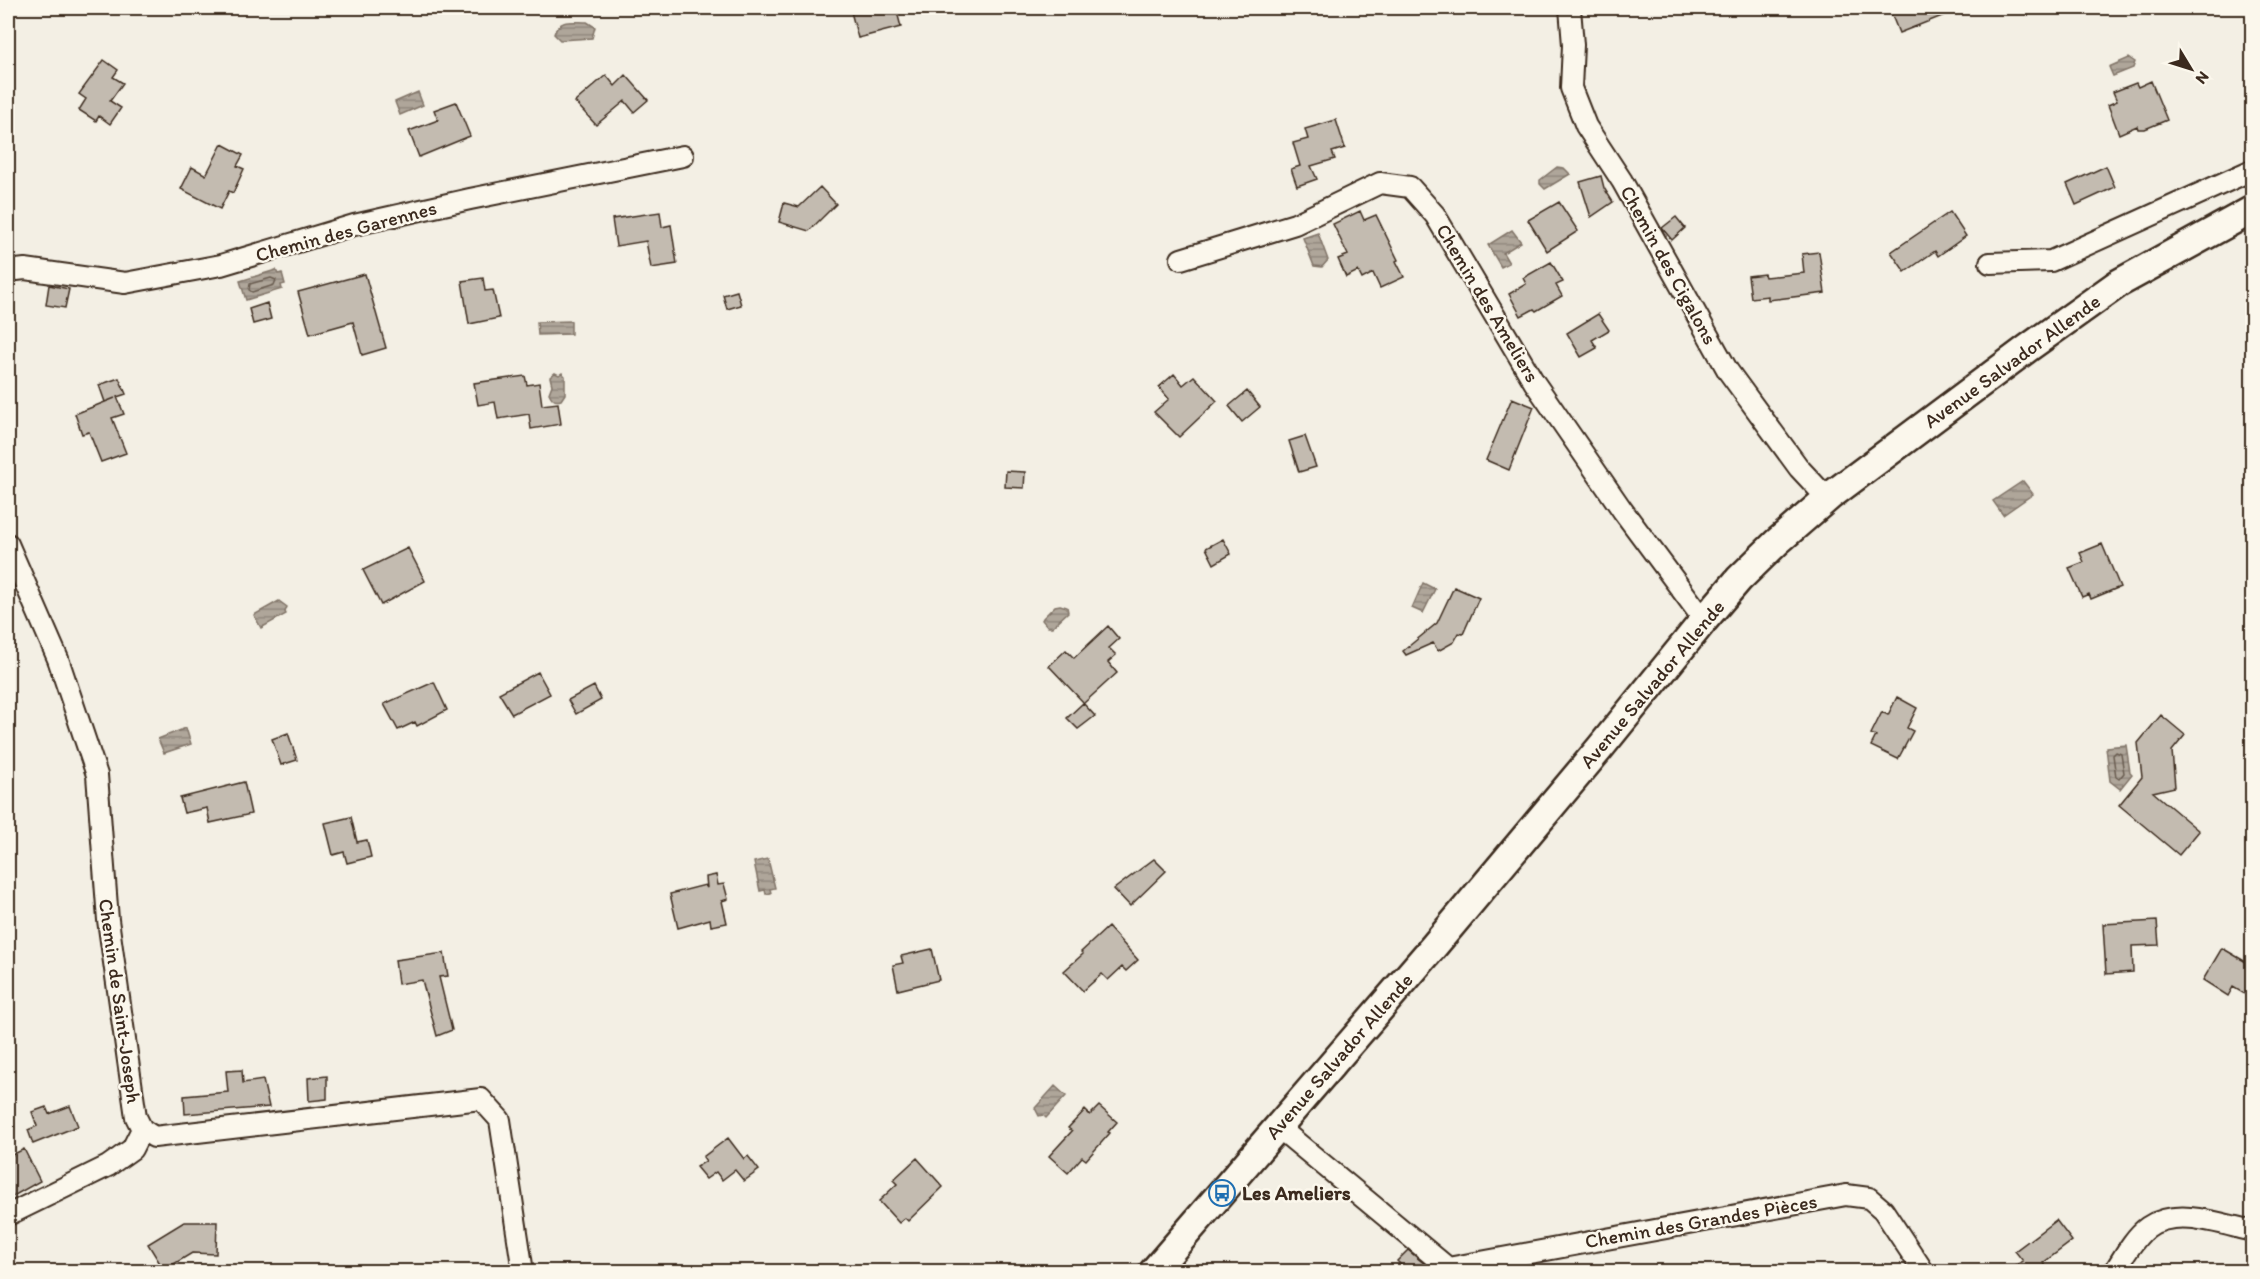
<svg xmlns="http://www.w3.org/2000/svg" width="2260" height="1279" viewBox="0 0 2260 1279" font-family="Itim,sans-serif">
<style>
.water{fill:url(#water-rules);stroke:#817468;stroke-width:1.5}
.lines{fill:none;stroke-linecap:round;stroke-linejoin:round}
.shore{stroke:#695c50;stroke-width:1.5}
.building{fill:#c3bbb0;stroke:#3b2a1e;stroke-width:1.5}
.minor-casing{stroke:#3b2a1e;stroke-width:24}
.secondary-casing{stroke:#3b2a1e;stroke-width:32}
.minor{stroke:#fbf7ec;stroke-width:20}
.secondary{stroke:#fbf7ec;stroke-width:27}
.labels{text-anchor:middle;stroke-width:5;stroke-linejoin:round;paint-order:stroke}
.street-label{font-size:20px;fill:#3b2a1e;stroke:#fbf7ec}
.poi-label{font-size:20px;font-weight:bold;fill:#3b2a1e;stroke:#fbf7ec;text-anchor:start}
</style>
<defs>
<pattern id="water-rules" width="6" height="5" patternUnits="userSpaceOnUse" patternTransform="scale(1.5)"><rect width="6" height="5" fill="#afa69a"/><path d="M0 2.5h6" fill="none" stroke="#90877d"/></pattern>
</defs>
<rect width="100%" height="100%" fill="#f3efe4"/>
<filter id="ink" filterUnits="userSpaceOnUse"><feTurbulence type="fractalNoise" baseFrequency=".0167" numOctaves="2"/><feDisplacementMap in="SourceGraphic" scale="12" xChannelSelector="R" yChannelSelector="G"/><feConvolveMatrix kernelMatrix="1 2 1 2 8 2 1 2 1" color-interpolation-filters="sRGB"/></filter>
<g filter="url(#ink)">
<path class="water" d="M 587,22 L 595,27 L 592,38 L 560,40 L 554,34 C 559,18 573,22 587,22 Z
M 2129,58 L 2135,62 L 2133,68 L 2113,76 L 2109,67 Z
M 418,92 L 423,105 L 400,115 L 395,102 Z
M 1557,167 L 1564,168 L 1570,174 L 1545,189 L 1540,184 L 1540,180 Z
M 1512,230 L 1521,242 L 1503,253 L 1509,263 L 1501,267 L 1488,245 Z
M 1318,233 L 1328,260 L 1322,267 L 1314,266 L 1303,238 Z
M 276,270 L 278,274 L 282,273 L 285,284 L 281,285 L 282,289 L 246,300 L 240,281 Z
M 571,321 L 571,334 L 538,335 L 537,322 Z
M 555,373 L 559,375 L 562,373 L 565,376 L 565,394 L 561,400 C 554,402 552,399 549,393 L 552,385 L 550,377 Z
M 2023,481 L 2033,494 L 2003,515 L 1993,501 Z
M 1423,583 L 1435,589 L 1423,613 L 1412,608 Z
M 279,601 L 287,607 L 285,612 L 286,614 L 261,628 L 254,615 Z
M 1060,605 L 1067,607 L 1068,612 L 1052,627 L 1048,627 L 1042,620 L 1043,618 L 1055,606 Z
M 186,728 L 191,744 L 164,753 L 158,739 Z
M 2126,745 L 2130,772 L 2132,774 L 2120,789 L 2110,781 L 2106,747 Z
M 768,859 L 775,888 L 770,889 L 771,893 L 766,894 L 765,890 L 760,891 L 754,862 Z
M 1055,1086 L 1066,1096 L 1046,1118 L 1043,1115 L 1039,1116 L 1035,1108 Z"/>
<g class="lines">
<path class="shore" d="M 271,278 L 276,280 L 274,285 L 252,292 L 249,290 L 250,284 Z
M 2116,752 L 2121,754 L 2124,773 L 2119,779 L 2116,777 L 2113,755 Z"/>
</g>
<path class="building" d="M 850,8 L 896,8 L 901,27 L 858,38 Z
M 1889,8 L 1960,8 L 1960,9 L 1899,33 Z
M 104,60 L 118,70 L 113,77 L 123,83 L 110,101 L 121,108 L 110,124 L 99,116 L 96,121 L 79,110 L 86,99 L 79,94 Z
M 606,75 L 615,86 L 626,75 L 648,100 L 634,112 L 625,101 L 596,125 L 575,102 Z
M 2151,81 L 2167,120 L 2145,129 L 2138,129 L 2137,126 L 2119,134 L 2108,105 L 2117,101 L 2113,92 L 2136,83 L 2138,87 Z
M 456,102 L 470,136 L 419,157 L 409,131 L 438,120 L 434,110 Z
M 1336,120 L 1345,148 L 1332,152 L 1335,159 L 1311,166 L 1317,179 L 1297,186 L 1291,169 L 1300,166 L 1293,143 L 1308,139 L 1305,129 Z
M 222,144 L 243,155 L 237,166 L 244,169 L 233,193 L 229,191 L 220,209 L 181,189 L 192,167 L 206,175 Z
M 2106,166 L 2115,187 L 2076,205 L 2067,184 Z
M 1601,176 L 1604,188 L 1613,202 L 1591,217 L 1580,182 Z
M 820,187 L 836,204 L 809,231 L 779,222 L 784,203 L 799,207 Z
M 1559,202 L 1578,231 L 1547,251 L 1528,220 Z
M 1360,211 L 1364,220 L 1376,215 L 1398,260 L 1396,261 L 1404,277 L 1380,288 L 1373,273 L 1362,279 L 1358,271 L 1346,277 L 1338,259 L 1348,255 L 1333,224 Z
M 660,212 L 662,227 L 671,225 L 677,264 L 651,268 L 646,241 L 616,246 L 612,219 Z
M 1950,212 L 1966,236 L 1938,256 L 1935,251 L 1905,272 L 1891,252 Z
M 1676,217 L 1685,228 L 1672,240 L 1662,228 Z
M 1819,252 L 1825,293 L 1768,300 L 1768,296 L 1751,298 L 1748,276 L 1764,274 L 1765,277 L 1804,273 L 1802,254 Z
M 1551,262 L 1563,282 L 1556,285 L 1562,296 L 1536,311 L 1534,309 L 1521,316 L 1509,294 L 1526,284 L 1523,278 Z
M 365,274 L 386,348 L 362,355 L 353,322 L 310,334 L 298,292 Z
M 483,278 L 485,291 L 493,290 L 499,318 L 469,324 L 462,281 Z
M 49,285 L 69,289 L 65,308 L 46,305 Z
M 737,291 L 741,305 L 727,309 L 723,295 Z
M 267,303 L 271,319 L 253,324 L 249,309 Z
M 1598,314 L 1609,330 L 1592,340 L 1597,348 L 1581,357 L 1567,333 Z
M 1174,374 L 1183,385 L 1194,376 L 1217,401 L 1179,437 L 1154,412 L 1169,399 L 1159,387 Z
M 525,376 L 527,385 L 539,383 L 542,405 L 558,403 L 561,424 L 531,429 L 529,414 L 498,419 L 495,402 L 478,405 L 474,383 Z
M 119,378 L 126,394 L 117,397 L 124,414 L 112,418 L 126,453 L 101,462 L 89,432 L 82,434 L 75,414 L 115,398 L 105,402 L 99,385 Z
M 1247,391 L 1260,407 L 1242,422 L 1229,406 Z
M 1512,398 L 1534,407 L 1509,470 L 1486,460 Z
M 1305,436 L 1316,467 L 1299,472 L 1289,441 Z
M 1006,471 L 1025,472 L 1024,488 L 1005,487 Z
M 1223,539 L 1231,554 L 1214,564 L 1206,548 Z
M 2102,544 L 2120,587 L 2091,599 L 2089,594 L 2082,597 L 2069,568 L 2084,562 L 2080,553 Z
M 408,548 L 425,581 L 381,605 L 363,570 Z
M 1454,587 L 1479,598 L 1463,634 L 1459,633 L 1454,642 L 1438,651 L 1433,643 L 1406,655 L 1403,651 L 1437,623 Z
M 1108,626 L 1119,639 L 1109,648 L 1116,655 L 1108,662 L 1117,673 L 1084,703 L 1049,666 L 1066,650 L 1074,658 Z
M 538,672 L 550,694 L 512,714 L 499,693 Z
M 434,682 L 447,710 L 417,726 L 415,722 L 398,730 L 384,704 Z
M 594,686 L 601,700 L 576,714 L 568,700 Z
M 1897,697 L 1917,708 L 1907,728 L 1913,731 L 1898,759 L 1871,746 L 1876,736 L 1871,734 L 1882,712 L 1888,715 Z
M 1083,703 L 1095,716 L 1078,729 L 1067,718 Z
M 2161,715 L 2185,735 L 2172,751 L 2175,787 L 2153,792 L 2199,831 L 2179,855 L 2119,805 L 2142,777 L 2138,743 Z
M 288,733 L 297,760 L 281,765 L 272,739 Z
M 244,782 L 251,814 L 210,823 L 207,808 L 184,813 L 180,798 Z
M 351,817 L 357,842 L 367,840 L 371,857 L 347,863 L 344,852 L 333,855 L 325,823 Z
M 1154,859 L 1166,871 L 1130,906 L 1114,889 Z
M 716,875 L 718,885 L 724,884 L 728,899 L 722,901 L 727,923 L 711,926 L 710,919 L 678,928 L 670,894 L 705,885 L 707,888 L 706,877 Z
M 2157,921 L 2159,945 L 2132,946 L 2133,972 L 2106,974 L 2103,924 Z
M 1108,927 L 1138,960 L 1126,971 L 1122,967 L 1108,980 L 1102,974 L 1083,991 L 1064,971 L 1083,954 L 1081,952 Z
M 2222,948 L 2253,966 L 2253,999 L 2233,987 L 2228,996 L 2203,980 Z
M 932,949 L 939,980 L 898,990 L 893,965 L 903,963 L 901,956 Z
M 444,953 L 448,976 L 439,977 L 452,1030 L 437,1036 L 422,980 L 398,984 L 395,960 Z
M 242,1070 L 243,1083 L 263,1080 L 269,1107 L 185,1114 L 184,1096 L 228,1092 L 226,1071 Z
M 327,1076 L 327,1099 L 309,1101 L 308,1078 Z
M 70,1106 L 78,1126 L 33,1144 L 28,1130 L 37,1126 L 32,1112 L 46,1107 L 49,1114 Z
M 1099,1106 L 1117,1122 L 1108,1132 L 1110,1133 L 1086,1160 L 1082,1157 L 1068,1173 L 1049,1156 L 1072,1131 L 1068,1128 L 1085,1110 L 1090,1115 Z
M 728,1138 L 744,1159 L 748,1156 L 759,1170 L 744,1181 L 735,1170 L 722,1180 L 716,1172 L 706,1179 L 696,1167 L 706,1161 L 703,1157 Z
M 24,1149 L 40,1181 L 8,1199 L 8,1157 Z
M 917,1158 L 943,1187 L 908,1221 L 905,1218 L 899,1223 L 879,1201 L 897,1184 L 893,1180 Z
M 2056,1220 L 2072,1241 L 2043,1263 L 2049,1272 L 2008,1272 L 2023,1261 L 2015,1251 Z
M 184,1222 L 217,1222 L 216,1254 L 192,1253 L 164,1270 L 148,1244 Z
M 1408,1250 L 1427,1266 L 1408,1272 L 1397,1261 Z"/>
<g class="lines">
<defs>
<path id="minor" d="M 1570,8 L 1573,45 L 1571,88 L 1586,126 L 1622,181 L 1728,371 L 1799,468 L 1827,498
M 1181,259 L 1295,224 L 1380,183 L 1410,187 L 1435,215 L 1534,382 L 1623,511 L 1704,620
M 1990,263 L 2051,261 L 2252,170
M 8,271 L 25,269 L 125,283 L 221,265 L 354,225 L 470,199 L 683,156
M 8,544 L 58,659 L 97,775 L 108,920 L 136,1117 L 142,1129 L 154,1137 L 481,1099 L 500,1120 L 523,1272
M 1278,1127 L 1448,1268 L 1846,1195 L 1869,1198 L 1883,1210 L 1924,1272
M 8,1215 L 108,1166 L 132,1149 L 142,1129
M 2114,1272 C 2123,1258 2134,1237 2148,1227 C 2177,1207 2221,1224 2252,1231"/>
<path id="secondary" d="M 1153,1272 L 1434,946 L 1600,748 L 1704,620 L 1739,579 L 1777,542 L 1830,496 L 2028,348 L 2119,283 L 2252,210"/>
</defs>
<use href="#minor" class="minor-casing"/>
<use href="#secondary" class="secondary-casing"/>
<use href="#minor" class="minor"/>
<use href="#secondary" class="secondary"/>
</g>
</g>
<defs>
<symbol id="bus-ring" viewBox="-11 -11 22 22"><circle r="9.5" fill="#fbf7ec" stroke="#1f6fb2" stroke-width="1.5"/><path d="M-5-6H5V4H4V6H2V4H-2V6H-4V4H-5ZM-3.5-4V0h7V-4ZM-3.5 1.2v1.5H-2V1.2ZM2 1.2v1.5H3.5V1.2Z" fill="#1f6fb2"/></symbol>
</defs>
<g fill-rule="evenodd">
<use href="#bus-ring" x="1207" y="1178" width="30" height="30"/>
</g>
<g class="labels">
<g class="street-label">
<text transform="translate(346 231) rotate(-15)" y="7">Chemin des Garennes</text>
<text transform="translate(1669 265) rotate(61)" y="7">Chemin des Cigalons</text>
<text transform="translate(1488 303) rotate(59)" y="7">Chemin des Ameliers</text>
<text transform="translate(2012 361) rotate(-36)" y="7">Avenue Salvador Allende</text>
<text transform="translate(1652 684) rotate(-50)" y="7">Avenue Salvador Allende</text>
<text transform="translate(120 1001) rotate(82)" y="7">Chemin de Saint-Joseph</text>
<text transform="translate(1339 1056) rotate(-49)" y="7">Avenue Salvador Allende</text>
<text transform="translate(1701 1221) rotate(-10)" y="7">Chemin des Grandes Pièces</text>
</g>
<g class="poi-label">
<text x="1242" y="1200">Les Ameliers</text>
</g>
</g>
<rect width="2260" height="1279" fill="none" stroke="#fbf7ec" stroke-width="30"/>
<rect x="15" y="15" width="2230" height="1249" fill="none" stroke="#3b2a1e" stroke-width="2" filter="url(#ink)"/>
<g transform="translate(2191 69) rotate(128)" stroke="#fbf7ec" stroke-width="4.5" paint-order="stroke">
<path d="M0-4.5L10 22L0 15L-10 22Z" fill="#3b2a1e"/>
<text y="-9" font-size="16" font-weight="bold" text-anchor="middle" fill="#3b2a1e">N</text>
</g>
</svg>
